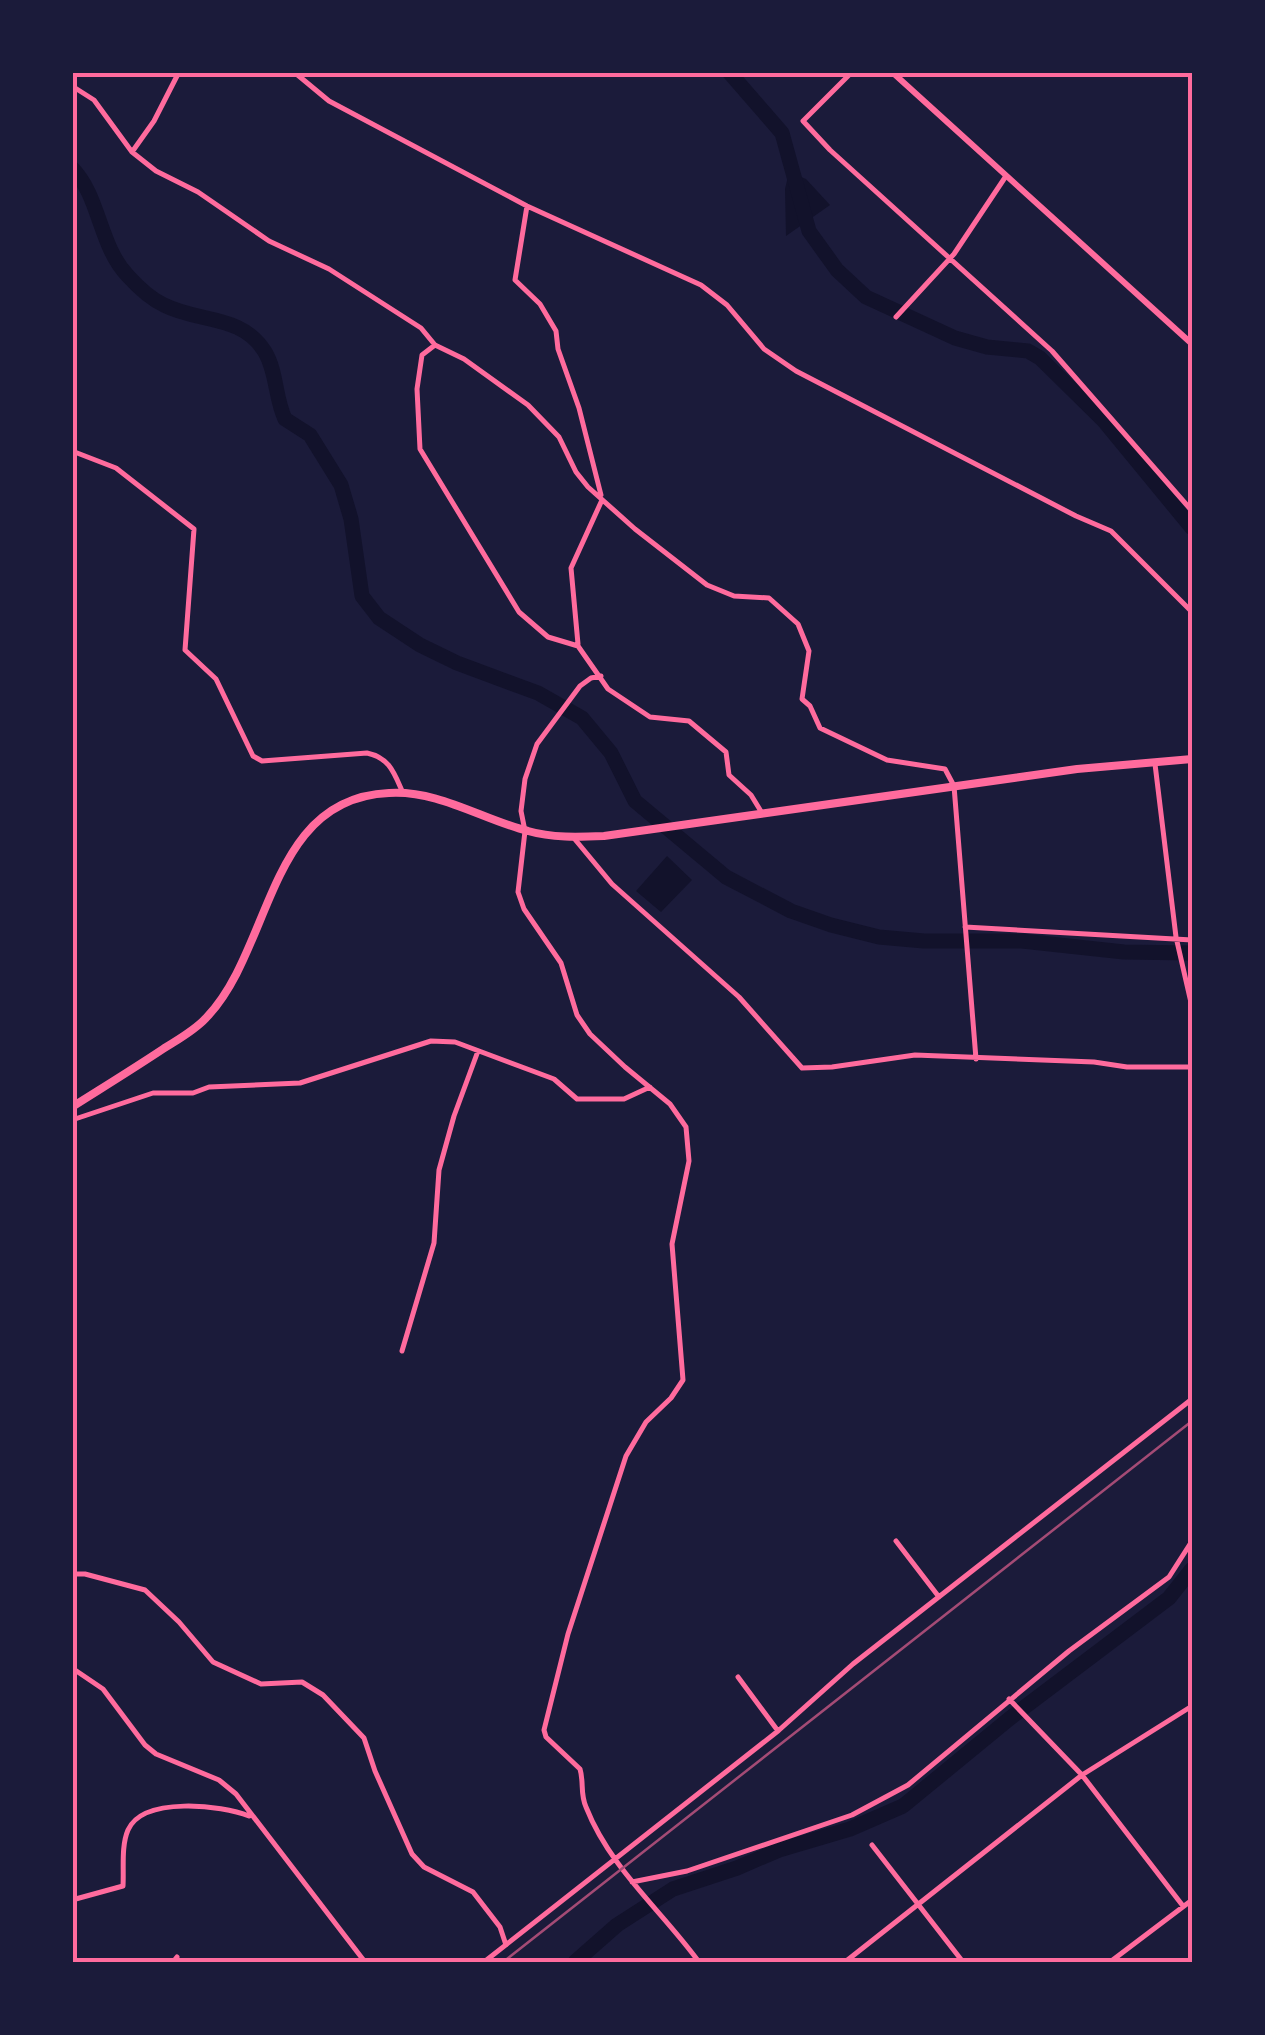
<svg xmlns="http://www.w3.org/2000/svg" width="1265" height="2035" viewBox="0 0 1265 2035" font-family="Inter,sans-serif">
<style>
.water{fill:#12122b}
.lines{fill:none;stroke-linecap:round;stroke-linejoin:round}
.river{stroke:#12122b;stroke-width:15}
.minor{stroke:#ff6b9d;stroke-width:5}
.tertiary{stroke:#ff6b9d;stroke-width:6}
.secondary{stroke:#ff6b9d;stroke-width:8}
.rail{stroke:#a44b75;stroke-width:2.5}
.neatline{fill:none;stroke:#ff6b9d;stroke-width:4}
</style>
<rect width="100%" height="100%" fill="#1b1b3a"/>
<path class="water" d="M 789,172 L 806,179 L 830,205 L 786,236 L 785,189 Z
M 667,856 L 692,880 L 661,912 L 636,891 Z"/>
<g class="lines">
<path class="river" d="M 729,72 L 782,133 L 809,231 L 837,270 L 866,297 L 955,338 L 987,347 L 1028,351 L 1040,358 L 1104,421 L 1192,528
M 72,168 C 100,196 99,246 128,276 C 138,287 151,299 164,305 C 199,323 242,314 265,352 C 277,372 275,398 285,419 L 310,435 L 341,485 L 351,519 L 362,596 L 379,618 L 420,645 L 457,663 L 538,693 L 582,718 L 611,753 L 635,801 L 726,877 L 791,911 L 831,925 L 879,937 L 924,941 L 1022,941 L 1124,952 L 1192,953
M 575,1962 L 617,1925 L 673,1889 L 737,1868 L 779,1850 L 850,1829 L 903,1806 L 1009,1719 L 1169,1598 L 1192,1569"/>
<path class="minor" d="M 294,72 L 329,101 L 527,206 L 701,285 L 727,305 L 764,349 L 796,371 L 1076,516 L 1111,531 L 1192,612
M 852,72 L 803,121 L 830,150 L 1052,351 L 1192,511
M 72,86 L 94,100 L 132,152 L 156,171 L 198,192 L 269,241 L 329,269 L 421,328 L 435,345 L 464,359 L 528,405 L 559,437 L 576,472 L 588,487 L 635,529 L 707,585 L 734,596 L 769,598 L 798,624 L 809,651 L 802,699 L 810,706 L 820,728 L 887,760 L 945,769 L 954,786 L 976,1059
M 132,152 L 154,121 L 179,72
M 527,206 L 515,280 L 540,304 L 556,331 L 558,349 L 579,408 L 601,495
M 896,317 L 954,254 L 1006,176
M 435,345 L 422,355 L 417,389 L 420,449 L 519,612 L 548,637 L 578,646 L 608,689 L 650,717 L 689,721 L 726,752 L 729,775 L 751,795 L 762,813
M 72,451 L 116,468 L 194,529 L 185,650 L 216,679 L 253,756 L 262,761 L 367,753 C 390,758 394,773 403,793
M 578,644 L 571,568 L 602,500
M 601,676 L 591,678 L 580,686 L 537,744 L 525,779 L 521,811 L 525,831 L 518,892 L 524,909 L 561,963 L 577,1015 L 590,1034 L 625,1067 L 670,1104 L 686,1127 L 689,1161 L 672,1244 L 683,1380 L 671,1398 L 646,1422 L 626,1456 L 568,1634 L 544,1730 L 546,1737 L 580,1769 C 584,1782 580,1794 586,1807 C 610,1868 661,1910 699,1962
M 1155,764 L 1176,937 L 1192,1007
M 573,837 L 612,884 L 739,997 L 802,1068 L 832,1067 L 915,1055 L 1094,1062 L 1127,1067 L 1192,1067
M 965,927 L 1192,940
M 72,1120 L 153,1093 L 193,1093 L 209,1087 L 300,1083 L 431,1041 L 455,1042 L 554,1079 L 577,1099 L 624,1099 L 650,1087
M 402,1351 L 434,1243 L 439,1170 L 454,1116 L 478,1051
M 896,1541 L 939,1597
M 72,1574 L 85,1574 L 145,1590 L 179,1622 L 213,1662 L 261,1684 L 302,1682 L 323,1695 L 364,1738 L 375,1771 L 412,1854 L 424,1867 L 473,1892 L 500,1927 L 506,1945
M 72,1668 L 103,1689 L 145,1745 L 156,1754 L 219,1780 L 236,1794 L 365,1962
M 738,1677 L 778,1731
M 1009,1699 L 1082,1775 L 1183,1906
M 872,1845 L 963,1962
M 632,1882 L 687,1871 L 852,1815 L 908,1785 L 1069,1651 L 1169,1577 L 1192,1541
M 72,1900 L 123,1886 C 124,1869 121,1846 128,1830 C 143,1796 222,1805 249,1816
M 173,1962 L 177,1957
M 484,1962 L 778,1731 L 853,1664 L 1192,1399
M 845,1962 L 1082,1775 L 1192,1706
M 1110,1962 L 1192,1900"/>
<path class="tertiary" d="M 892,72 L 1192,344"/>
<path class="secondary" d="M 72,1107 C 102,1088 133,1069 163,1049 C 177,1040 194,1031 206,1018 C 273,949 267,798 389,793 C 439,790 481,819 528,831 C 552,838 578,837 604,836 L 1077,769 L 1192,759"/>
<path class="rail" d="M 503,1962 L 1192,1421"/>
</g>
<rect width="1265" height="2035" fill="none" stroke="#1b1b3a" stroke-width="150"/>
<rect x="75" y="75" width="1115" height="1885" class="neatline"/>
</svg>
